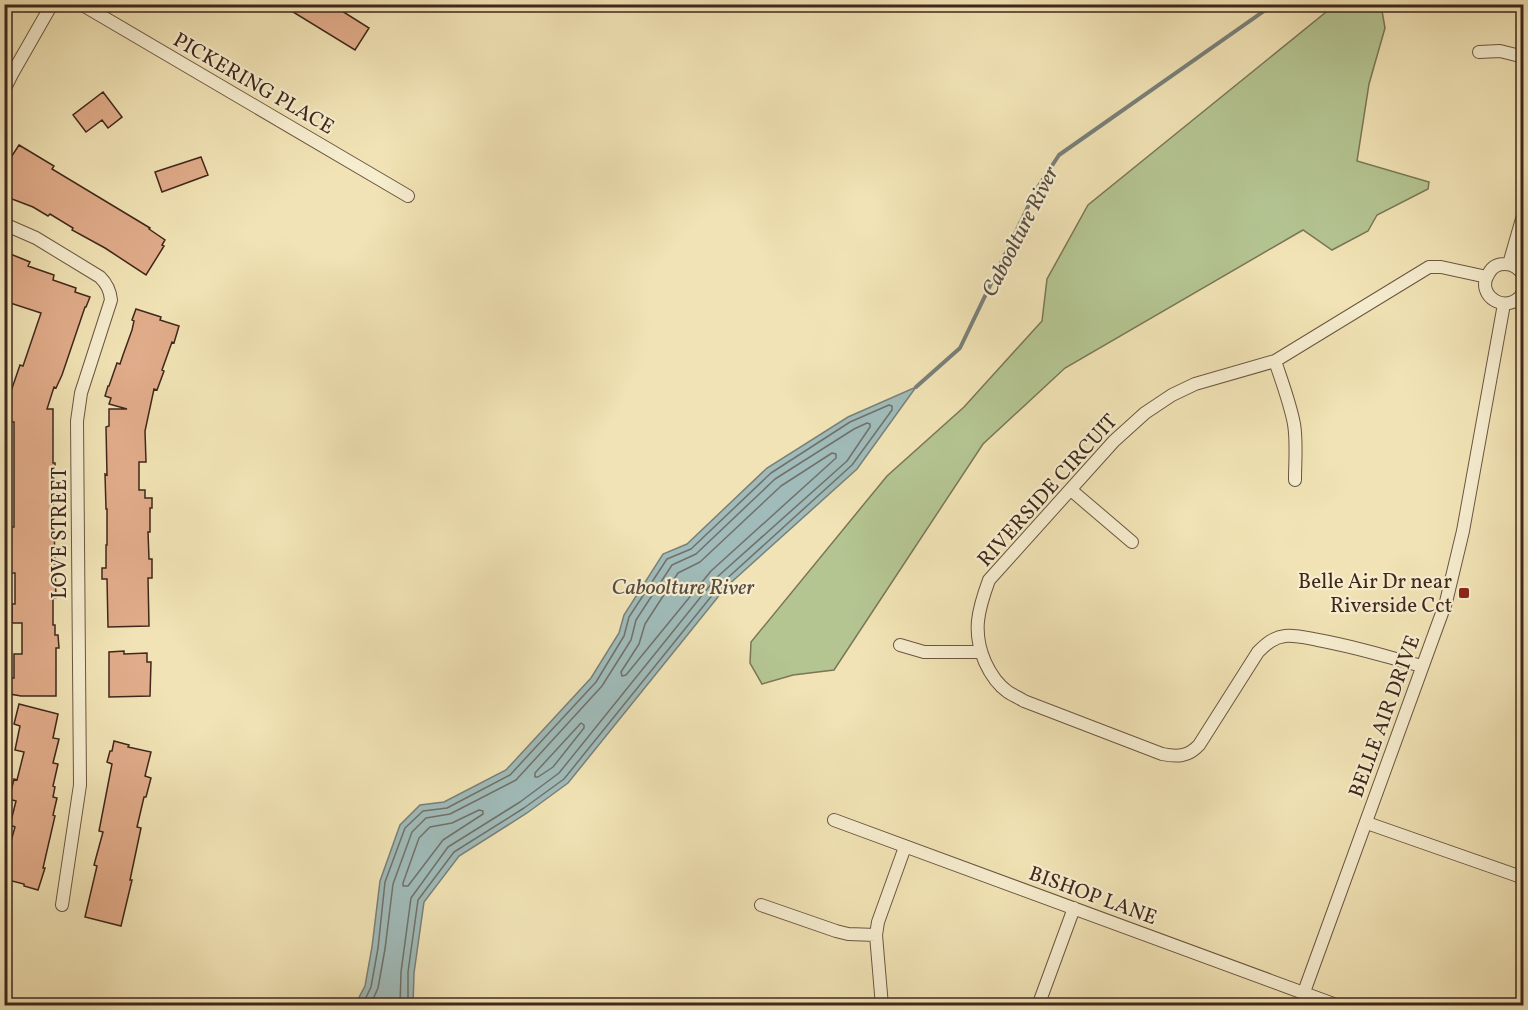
<svg xmlns="http://www.w3.org/2000/svg" width="1528" height="1010" viewBox="0 0 1528 1010" font-family="Vollkorn,serif">
<style>
.green{fill:#b4c592;stroke:#7a7656;stroke-width:1.5}
.water{fill:#a0bbb9;stroke:#79807a;stroke-width:1.5}
.lines{fill:none;stroke-linecap:round;stroke-linejoin:round}
.shore{stroke:#70716a;stroke-width:1.5}
.stream{stroke:#79807a;stroke-width:4}
.building{fill:#e1ac8a;stroke:#3f271b;stroke-width:1.5}
.minor-casing{stroke:#6c5642;stroke-width:14}
.minor{stroke:#f6edcf;stroke-width:12}
.poi-dot{fill:#8f2418;stroke:#f6edcf;stroke-width:2}
.labels{text-anchor:middle;stroke-width:4.5;stroke-linejoin:round;paint-order:stroke}
.street-label{font-size:21px;fill:#3f271b;stroke:#f6edcf}
.poi-label{font-size:21px;fill:#3f271b;stroke:#f6edcf;text-anchor:end}
.water-label{font-size:22px;font-style:italic;fill:#574c42;stroke:#f6edcf}
</style>
<rect width="100%" height="100%" fill="#f1e3b5"/>
<filter id="stains"><feTurbulence type="fractalNoise" baseFrequency=".00333" numOctaves="4"/><feColorMatrix values="0 0 0 0 .2 0 0 0 0 .09 0 0 0 0 .02 0 0 0 .5 -.17"/></filter>
<radialGradient id="worn" r=".72"><stop offset=".6" stop-color="#630" stop-opacity="0"/><stop offset="1" stop-color="#630" stop-opacity=".3"/></radialGradient>
<path class="green" d="M 1336,4 L 1381,5 L 1385,28 L 1369,84 L 1357,161 L 1429,182 L 1428,189 L 1377,215 L 1368,231 L 1332,250 L 1303,230 L 1065,368 L 983,444 L 834,670 L 793,675 L 762,684 L 750,663 L 751,642 L 887,476 L 964,407 L 1042,321 L 1047,279 L 1088,205 Z"/>
<path class="water" d="M 916,387 L 857,469 L 726,587 L 568,783 L 527,813 L 459,856 L 424,902 L 414,973 L 413,1005 L 355,1005 L 365,986 L 372,947 L 380,881 L 400,825 L 420,805 L 444,802 L 506,770 L 591,678 L 619,633 L 624,615 L 663,554 L 687,544 L 767,468 L 848,417 Z"/>
<g class="lines">
<path class="shore" d="M 832,453 L 836,454 L 836,458 L 711,571 L 626,675 L 622,676 L 621,672 L 639,644 L 645,624 L 678,573 L 700,562 L 781,486 Z
M 581,723 L 584,725 L 584,728 L 553,767 L 538,777 L 535,777 L 535,773 Z
M 479,810 L 483,811 L 483,814 L 443,840 L 408,886 L 403,886 L 403,883 L 419,838 L 430,827 L 452,823 Z
M 362,1006 L 371,987 L 378,948 L 385,882 L 405,828 L 423,811 L 447,808 L 510,775 L 596,682 L 624,636 L 629,617 L 667,559 L 691,549 L 771,473 L 850,422 L 889,405 L 892,406 L 892,410 L 852,465 L 722,583 L 564,779 L 524,808 L 454,852 L 418,900 L 408,972 L 408,1006
M 370,1006 L 378,988 L 385,949 L 393,884 L 412,832 L 426,818 L 450,814 L 516,780 L 602,686 L 631,640 L 636,620 L 672,565 L 696,554 L 775,479 L 854,429 L 867,423 L 870,424 L 870,427 L 847,461 L 716,578 L 559,773 L 520,802 L 448,847 L 411,898 L 401,972 L 400,1006"/>
<path class="stream" d="M 916,387 L 960,348 L 1036,190 L 1059,155 L 1274,4"/>
</g>
<path class="building" d="M 280,4 L 331,4 L 369,28 L 355,50 Z
M 103,92 L 122,117 L 108,128 L 102,120 L 86,132 L 73,115 Z
M 19,145 L 54,166 L 52,169 L 150,228 L 149,229 L 165,240 L 162,245 L 164,246 L 146,275 L 105,248 L 72,230 L 73,228 L 50,214 L 48,216 L 33,207 L 4,196 L 4,168 Z
M 201,157 L 208,175 L 162,192 L 155,172 Z
M 8,253 L 30,262 L 28,266 L 54,275 L 53,280 L 76,288 L 75,292 L 90,297 L 86,307 L 85,307 L 62,375 L 56,388 L 54,387 L 47,409 L 53,409 L 53,463 L 55,463 L 56,486 L 53,486 L 56,598 L 53,598 L 53,625 L 55,625 L 55,635 L 58,635 L 59,648 L 56,648 L 56,696 L 21,696 L 10,694 L 10,678 L 14,678 L 14,654 L 22,654 L 22,623 L 12,623 L 12,604 L 15,604 L 15,573 L 9,573 L 10,539 L 4,539 L 4,527 L 14,527 L 14,422 L 8,422 L 8,411 L 10,411 L 9,397 L 20,365 L 23,366 L 41,313 L 4,301 L 4,265 Z
M 136,309 L 161,317 L 160,320 L 179,326 L 174,343 L 172,342 L 162,370 L 164,371 L 157,390 L 154,389 L 145,431 L 146,462 L 139,462 L 139,490 L 145,490 L 145,498 L 152,498 L 152,508 L 150,508 L 150,532 L 148,532 L 149,559 L 152,559 L 152,578 L 148,578 L 149,626 L 108,627 L 107,579 L 102,579 L 102,568 L 106,568 L 106,545 L 107,545 L 107,509 L 106,509 L 105,474 L 107,475 L 106,427 L 109,426 L 109,409 L 127,409 L 109,404 L 111,398 L 105,396 L 108,386 L 109,386 L 117,363 L 120,364 L 123,355 L 132,330 L 134,321 L 132,320 Z
M 124,651 L 124,654 L 147,653 L 147,662 L 151,662 L 150,696 L 109,697 L 109,652 Z
M 19,704 L 58,714 L 53,738 L 59,739 L 53,763 L 58,764 L 53,786 L 55,787 L 53,797 L 57,798 L 53,815 L 55,816 L 43,868 L 45,868 L 38,890 L 24,886 L 24,884 L 4,879 L 4,866 L 15,827 L 10,825 L 16,801 L 9,799 L 14,779 L 17,780 L 24,752 L 15,750 L 20,726 L 14,724 Z
M 114,741 L 129,745 L 128,747 L 151,752 L 145,776 L 151,778 L 146,797 L 144,797 L 137,827 L 141,828 L 130,880 L 132,880 L 121,926 L 85,917 L 97,866 L 94,865 L 103,832 L 99,831 L 112,764 L 107,762 L 110,751 L 112,751 Z"/>
<g class="lines">
<defs>
<path id="minor" d="M 81,4 L 408,196
M 1479,52 L 1500,51 L 1524,57
M 4,90 L 12,74 L 52,4
M 4,224 L 36,238 L 100,277 C 107,284 110,290 111,300 L 81,393 L 77,421 L 80,785 L 62,905
M 1509,264 L 1524,212
M 1524,276 C 1519,269 1514,264 1505,264 C 1498,264 1492,267 1489,273 C 1473,296 1510,318 1524,291
M 1275,361 C 1282,382 1290,403 1294,424 C 1297,442 1295,461 1295,480
M 1071,490 L 1132,542
M 900,645 L 924,652 L 981,652
M 1422,666 C 1387,657 1353,646 1318,640 C 1307,638 1296,635 1285,636 C 1274,637 1266,644 1258,652 L 1199,745 C 1188,757 1177,757 1162,754 L 1024,701 C 1019,698 1013,695 1008,692 C 998,685 990,673 985,662 C 972,632 978,610 989,580 L 1114,441 L 1145,413 L 1172,395 L 1195,384 L 1275,361 L 1429,267 L 1441,267 L 1487,277
M 834,820 L 1339,1006
M 1367,823 L 1524,878
M 761,905 L 836,931 L 848,934 L 876,935
M 1304,992 L 1446,602 L 1463,531 L 1504,304
M 882,1006 L 876,935 L 878,922 L 905,847
M 1038,1006 L 1074,908"/>
</defs>
<use href="#minor" class="minor-casing"/>
<use href="#minor" class="minor"/>
</g>
<rect class="poi-dot" x="1458" y="587" width="12" height="12" rx="3"/>
<g class="labels">
<g class="street-label">
<text transform="translate(254 83) rotate(30)" y="7">PICKERING PLACE</text>
<text transform="translate(1047 490) rotate(-48)" y="7">RIVERSIDE CIRCUIT</text>
<text transform="translate(59 533) rotate(-90)" y="7">LOVE STREET</text>
<text transform="translate(1384 716) rotate(-70)" y="7">BELLE AIR DRIVE</text>
<text transform="translate(1093 895) rotate(20)" y="7">BISHOP LANE</text>
</g>
<g class="poi-label">
<text x="1452" y="588">Belle Air Dr near<tspan x="1452" dy="24">Riverside Cct</tspan></text>
</g>
<g class="water-label">
<text transform="translate(1019 231) rotate(-63)" y="8">Caboolture River</text>
<text x="683" y="594">Caboolture River</text>
</g>
</g>
<rect width="1528" height="1010" fill="none" stroke="#f1e3b5" stroke-width="24"/>
<rect x="6" y="6" width="1516" height="998" fill="none" stroke="#3f271b" stroke-width="3"/>
<rect x="12" y="12" width="1504" height="986" fill="none" stroke="#3f271b" stroke-width="1.5"/>
<rect width="100%" height="100%" filter="url(#stains)"/>
<rect width="100%" height="100%" fill="url(#worn)"/>
</svg>
